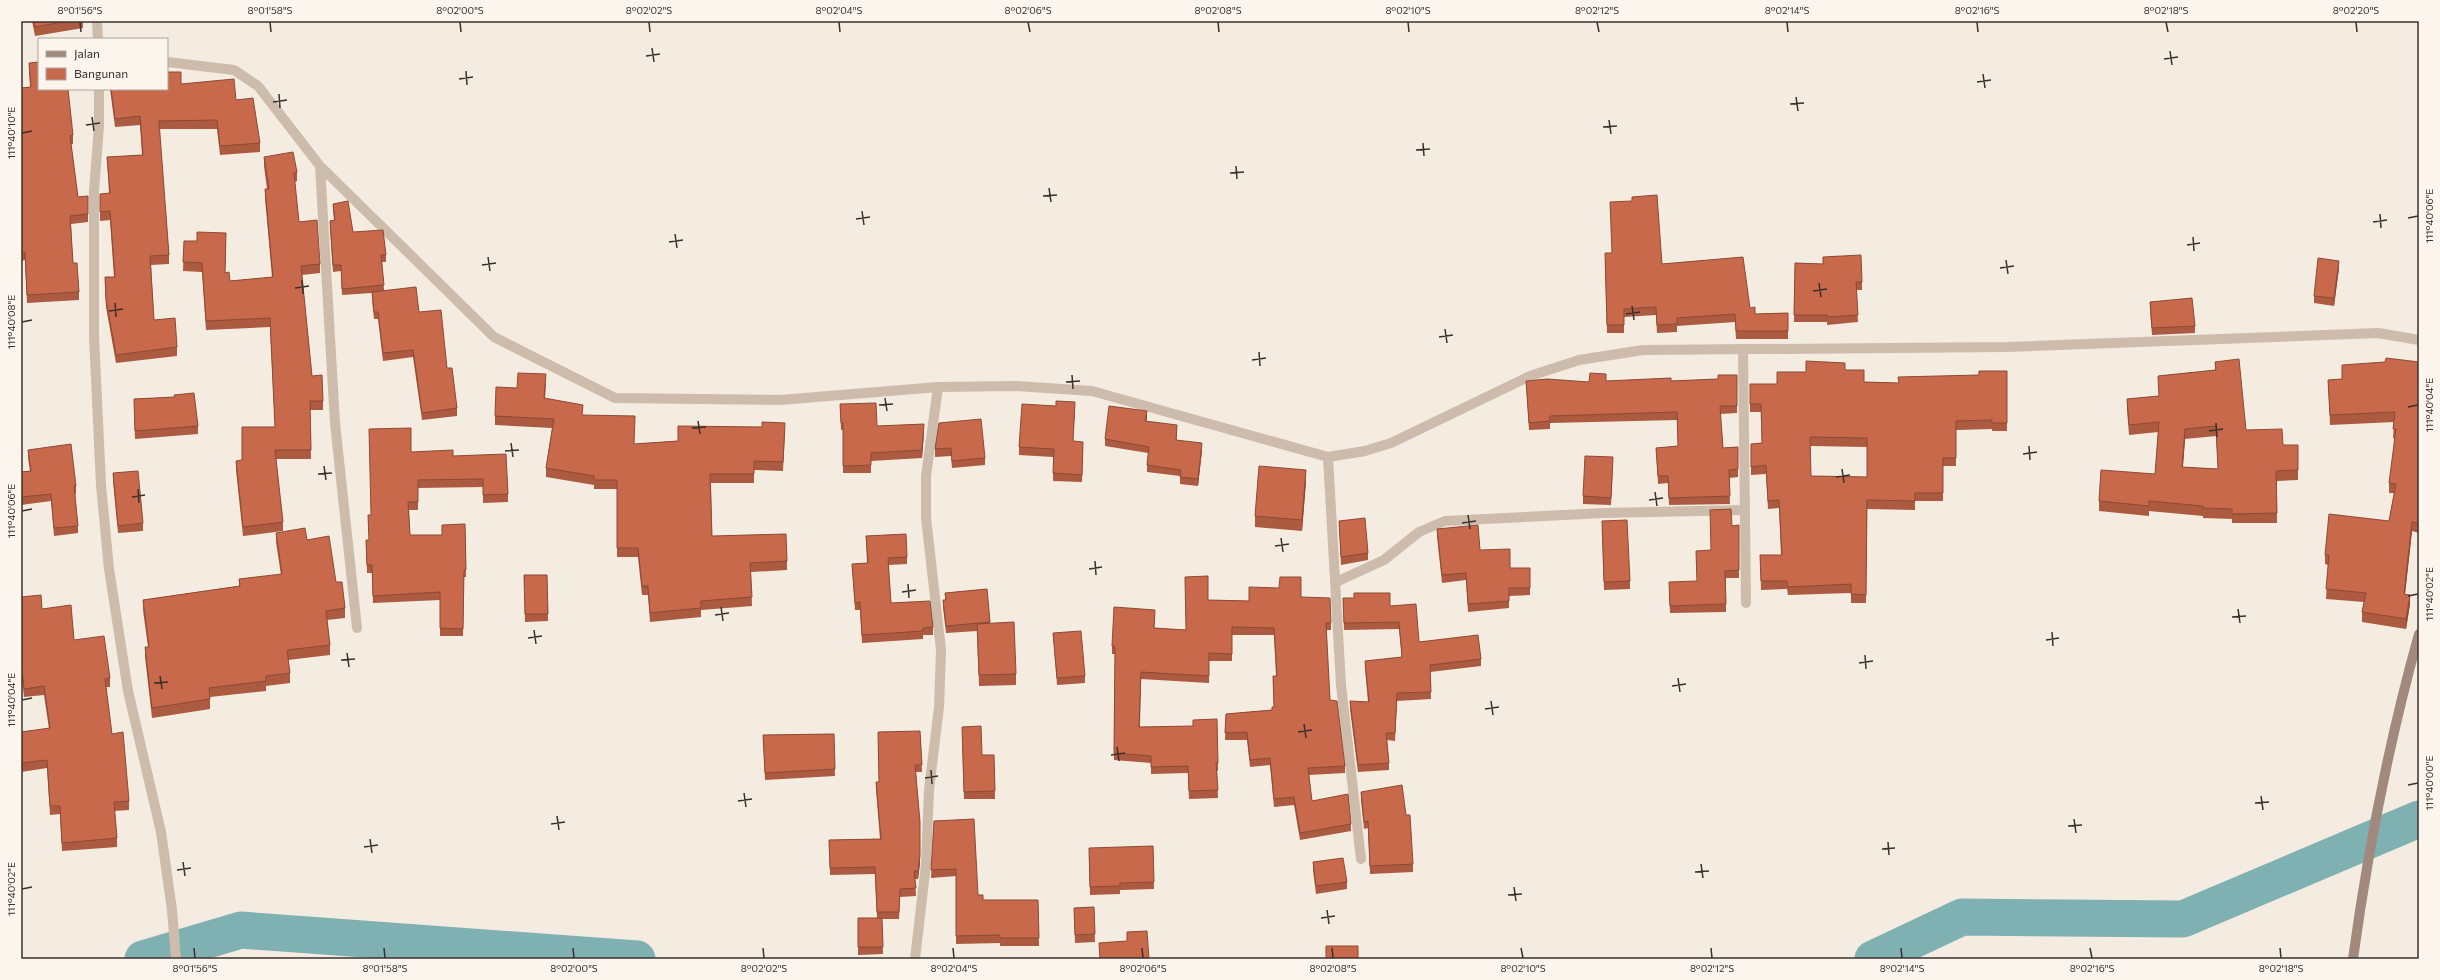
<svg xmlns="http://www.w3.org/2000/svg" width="2440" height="980" viewBox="0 0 2440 980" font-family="Commissioner,sans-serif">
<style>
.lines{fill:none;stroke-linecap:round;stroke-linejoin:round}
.river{stroke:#7fb0b2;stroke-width:37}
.street{stroke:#cdbbac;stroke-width:10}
.secondary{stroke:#a18a7d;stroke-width:10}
.wall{fill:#ac5a40;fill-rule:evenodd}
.shaded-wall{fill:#8c4a34}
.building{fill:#c8694b;stroke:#8c4a34;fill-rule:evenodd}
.ticks{fill:none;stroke:#3b302b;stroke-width:1.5}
.neatline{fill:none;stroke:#3b302b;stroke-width:1.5}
.ticks-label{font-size:10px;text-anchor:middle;fill:#3b302b}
</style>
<rect width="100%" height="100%" fill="#f4ebe1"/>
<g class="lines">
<path class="river" d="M 143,959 L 241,930 L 637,959
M 1873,959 L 1962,917 L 2183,919 L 2419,819"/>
<path class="street" d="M 97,21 L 98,39
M 167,62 L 234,70 L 258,86 L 320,166 L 494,337 L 615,398 L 780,400 L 938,387 L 1016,386 L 1092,391 L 1328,457 L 1365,451 L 1391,443 L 1530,376 L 1579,360 L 1643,350 L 2007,347 L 2378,333 L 2419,340
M 99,89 L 99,126 L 94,191 L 94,336 L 101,485 L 109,569 L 128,691 L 161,832 L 172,910 L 176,959
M 320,166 L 335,423 L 357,628
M 1743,349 L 1746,603
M 1328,457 L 1341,685 L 1361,859
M 1336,582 L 1384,560 L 1419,532 L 1445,521 L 1604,513 L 1745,510
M 915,959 L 926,864 L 929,790 L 939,707 L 941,650 L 926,518 L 926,476 L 938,387"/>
<path class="secondary" d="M 2353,959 C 2368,849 2389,741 2419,634"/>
</g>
<path class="wall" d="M 32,21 L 83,21 L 83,28 L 35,36 Z
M 29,63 L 73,135 L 73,144 L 71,144 L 78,197 L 88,196 L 88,222 L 71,224 L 73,263 L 79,292 L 79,300 L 27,303 L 25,260 L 21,261 L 21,88 L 30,87 L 29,71 Z
M 181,84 L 236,100 L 260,143 L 260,152 L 220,155 L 217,129 L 159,129 L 169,255 L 169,264 L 151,265 L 154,320 L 177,347 L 177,356 L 116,363 L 106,307 L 105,286 L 105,277 L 114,277 L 110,220 L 100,221 L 100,194 L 109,193 L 107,157 L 142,155 L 140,125 L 115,127 L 110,89 L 167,89 Z
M 264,157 L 297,172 L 297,181 L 294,182 L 299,222 L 320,264 L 320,273 L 302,275 L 312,376 L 323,401 L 323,410 L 310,410 L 311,459 L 276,459 L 283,522 L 283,531 L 243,536 L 236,470 L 236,461 L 242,461 L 275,427 L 270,327 L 206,330 L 202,272 L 183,271 L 184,241 L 226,242 L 225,273 L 230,281 L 272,277 L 265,198 L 265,189 L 267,189 L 264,166 Z
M 333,204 L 353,232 L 386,255 L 386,262 L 382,262 L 384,290 L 419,312 L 447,368 L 457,408 L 457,416 L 422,420 L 413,357 L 383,361 L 378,319 L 374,319 L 372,299 L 372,293 L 342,295 L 341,271 L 333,272 L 330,228 L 330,221 L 334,220 L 333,211 Z
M 1823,257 L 1862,282 L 1862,290 L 1856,290 L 1858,322 L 1827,325 L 1827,322 L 1794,322 L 1795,263 L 1823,264 Z
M 1605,261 L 1662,264 L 1750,308 L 1755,314 L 1788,313 L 1788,339 L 1736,339 L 1735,322 L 1677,326 L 1677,332 L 1657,333 L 1656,315 L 1624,317 L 1624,333 L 1607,333 Z
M 2339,268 L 2334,306 L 2314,303 L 2314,296 Z
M 2150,302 L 2195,326 L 2195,333 L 2152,335 L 2150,309 Z
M 2215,362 L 2246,430 L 2283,445 L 2298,445 L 2298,480 L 2277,481 L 2277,523 L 2232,523 L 2232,519 L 2203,518 L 2203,516 L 2149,511 L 2149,516 L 2099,511 L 2099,501 L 2155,474 L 2158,432 L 2129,435 L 2127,409 L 2127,399 L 2159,396 L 2158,376 L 2215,370 ZM 2216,436 L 2218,469 L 2183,467 L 2185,439 Z
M 2419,362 L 2419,533 L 2412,531 L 2405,594 L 2410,604 L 2406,629 L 2362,622 L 2362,612 L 2364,602 L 2326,599 L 2328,565 L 2325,564 L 2325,555 L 2389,521 L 2394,493 L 2389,493 L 2389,483 L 2395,439 L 2393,438 L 2394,422 L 2330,425 L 2328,380 L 2342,379 L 2342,365 Z
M 1845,370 L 1864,382 L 1899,383 L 1979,375 L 2007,371 L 2007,431 L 1992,431 L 1992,429 L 1956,430 L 1956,466 L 1943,466 L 1943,501 L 1915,501 L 1915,510 L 1867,509 L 1866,603 L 1851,603 L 1851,593 L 1788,595 L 1787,589 L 1761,590 L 1760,555 L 1781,555 L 1779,508 L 1768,509 L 1766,474 L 1751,475 L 1751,444 L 1762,443 L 1761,412 L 1750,412 L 1750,384 L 1777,384 L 1806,372 ZM 1810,446 L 1867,447 L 1867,477 L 1811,476 Z
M 1737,375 L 1737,413 L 1720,414 L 1723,448 L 1738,447 L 1738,477 L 1729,478 L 1730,504 L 1669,505 L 1668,483 L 1658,484 L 1656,448 L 1678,446 L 1677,420 L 1550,423 L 1550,429 L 1529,430 L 1526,381 L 1589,382 L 1606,381 L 1671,381 L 1718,379 Z
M 546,383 L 545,399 L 583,415 L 634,444 L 678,441 L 785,432 L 783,471 L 754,470 L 754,483 L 711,483 L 712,536 L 787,561 L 787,570 L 751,572 L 752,606 L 701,610 L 701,617 L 650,622 L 648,595 L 642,595 L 638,557 L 617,557 L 617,489 L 594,489 L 594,485 L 546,477 L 546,468 L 552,428 L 495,425 L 495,416 Z
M 174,397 L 198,426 L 198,434 L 135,439 L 134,399 Z
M 840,404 L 877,426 L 924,432 L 922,458 L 871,461 L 871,473 L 843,473 L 843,430 L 841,430 Z
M 1075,409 L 1073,441 L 1083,449 L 1082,482 L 1053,481 L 1053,457 L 1019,455 L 1019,447 Z
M 1147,418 L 1146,421 L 1177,432 L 1176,440 L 1202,450 L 1198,486 L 1180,484 L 1180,476 L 1147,472 L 1147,465 L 1148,453 L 1105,446 L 1105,439 Z
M 939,423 L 985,458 L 985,465 L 952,468 L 951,456 L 935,457 L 935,449 Z
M 28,450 L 76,486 L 76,494 L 75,494 L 78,526 L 78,533 L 54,536 L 51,501 L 21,505 L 21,472 L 30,471 L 28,458 Z
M 411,452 L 453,456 L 508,494 L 508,502 L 483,503 L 483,487 L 418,488 L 418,510 L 409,510 L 410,535 L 442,535 L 465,524 L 466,577 L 464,577 L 463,636 L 440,636 L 440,600 L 373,603 L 372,573 L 367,573 L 366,547 L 366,540 L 369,540 L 368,515 L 371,515 Z
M 1613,464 L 1611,505 L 1583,504 L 1583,496 Z
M 113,473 L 143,523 L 143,531 L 118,533 L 113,481 Z
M 1306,481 L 1302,531 L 1255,527 L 1255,516 Z
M 1339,521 L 1368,553 L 1368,560 L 1341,565 Z
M 1739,525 L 1739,578 L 1726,578 L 1726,612 L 1670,613 L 1669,590 L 1697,581 L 1696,558 L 1711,550 L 1732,526 Z
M 1602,528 L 1630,581 L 1630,589 L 1604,590 Z
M 1437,529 L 1480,550 L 1530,588 L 1530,595 L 1509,596 L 1509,608 L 1468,612 L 1466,580 L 1442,583 L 1437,536 Z
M 276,533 L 307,540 L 336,582 L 345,608 L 345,618 L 327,620 L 330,645 L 330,655 L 288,660 L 290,673 L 290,683 L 266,686 L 266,691 L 210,697 L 210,709 L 152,718 L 145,657 L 145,647 L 148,647 L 143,610 L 143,600 L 239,586 L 239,579 L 281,575 L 276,542 Z
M 866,536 L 907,557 L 907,564 L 888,565 L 891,603 L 933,627 L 933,635 L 923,635 L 923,639 L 862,643 L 860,610 L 855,610 L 852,564 L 867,563 Z
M 524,575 L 547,575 L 548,621 L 525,622 Z
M 987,589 L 990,623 L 1016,674 L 1016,685 L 979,686 L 977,631 L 946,633 L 943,607 L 943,600 L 945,600 L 945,593 Z
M 21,597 L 42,609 L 74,640 L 110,678 L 110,687 L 106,687 L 112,734 L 129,801 L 129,810 L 114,811 L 117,838 L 117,847 L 62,851 L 60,814 L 50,815 L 47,768 L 21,772 L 21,732 L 49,729 L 44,695 L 24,697 L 21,671 Z
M 1301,597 L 1331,623 L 1331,630 L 1326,630 L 1330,700 L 1345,766 L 1345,773 L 1309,775 L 1312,801 L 1351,824 L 1351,831 L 1300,840 L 1294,805 L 1274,807 L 1270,765 L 1250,767 L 1247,740 L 1225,740 L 1226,714 L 1272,710 L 1274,707 L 1273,676 L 1276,676 L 1274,635 L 1232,635 L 1232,661 L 1209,661 L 1209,683 L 1141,679 L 1140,727 L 1218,763 L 1218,771 L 1217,771 L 1218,798 L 1189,799 L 1188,773 L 1151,774 L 1151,763 L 1114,760 L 1115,654 L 1112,654 L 1112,646 L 1155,617 L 1154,628 L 1186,630 L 1208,600 L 1249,601 Z
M 1343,598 L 1390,606 L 1419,642 L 1481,659 L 1481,666 L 1430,672 L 1431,699 L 1397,701 L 1395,741 L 1387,740 L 1389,763 L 1389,770 L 1358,772 L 1350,709 L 1350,701 L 1368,702 L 1365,668 L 1365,661 L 1402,657 L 1399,629 L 1344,630 Z
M 1053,633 L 1085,676 L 1085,683 L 1057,685 Z
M 920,731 L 922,772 L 916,772 L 920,830 L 920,863 L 918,879 L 915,879 L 916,896 L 900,897 L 899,919 L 882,919 L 883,954 L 858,955 L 858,918 L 877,918 L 875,874 L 830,875 L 829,840 L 880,839 L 876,789 L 876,782 L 879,782 Z
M 834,734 L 835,776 L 765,780 L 763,735 Z
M 962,735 L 982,755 L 994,755 L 995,799 L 964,799 Z
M 1361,792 L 1406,815 L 1413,864 L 1413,872 L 1370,874 L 1368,828 L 1364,829 L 1361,800 Z
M 934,821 L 978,895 L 983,900 L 1038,900 L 1039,946 L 1000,946 L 1000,943 L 956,944 L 956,876 L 931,878 Z
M 1153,846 L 1154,889 L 1120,890 L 1120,894 L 1090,895 L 1089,856 Z
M 1313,862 L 1347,882 L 1347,889 L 1316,894 L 1313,870 Z
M 1094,907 L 1095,942 L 1075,943 L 1074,908 Z"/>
<path class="shaded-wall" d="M 2339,261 L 2339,268 L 2334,306 L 2334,298 Z
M 1147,411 L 1147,418 L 1145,427 L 1145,421 Z
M 924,424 L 924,432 L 922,458 L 922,450 Z
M 1177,425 L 1177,432 L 1176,447 L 1176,440 Z
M 2185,429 L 2185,439 L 2182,477 L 2182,467 Z
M 1202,443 L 1202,450 L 1198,486 L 1198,479 Z
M 1306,470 L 1306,481 L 1302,531 L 1302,520 Z
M 2412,522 L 2412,531 L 2404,603 L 2404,594 Z
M 2410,595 L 2410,604 L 2406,629 L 2406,619 Z
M 920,822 L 920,863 L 918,879 L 918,871 Z"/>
<path class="building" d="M 34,21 L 68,21 L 35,27 Z
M 39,62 L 39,89 L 68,89 L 73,135 L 70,136 L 78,197 L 88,196 L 88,214 L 70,216 L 73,263 L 77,263 L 79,292 L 27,295 L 25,252 L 21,253 L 21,88 L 31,87 L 29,63 Z
M 167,72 L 181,72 L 181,84 L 234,79 L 236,100 L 253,98 L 260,143 L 220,146 L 217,120 L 159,121 L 169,255 L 150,256 L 154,320 L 175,318 L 177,347 L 116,355 L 106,299 L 105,277 L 115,277 L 110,211 L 100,212 L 100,194 L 110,193 L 107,157 L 143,155 L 140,116 L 115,119 L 111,89 L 167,89 Z
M 293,152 L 297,172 L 294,173 L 299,222 L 317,220 L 320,264 L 301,266 L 312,376 L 322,375 L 323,401 L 310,401 L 311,450 L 275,450 L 283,522 L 243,527 L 236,461 L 242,460 L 242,427 L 275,427 L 270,318 L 206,321 L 202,263 L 183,262 L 184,241 L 197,241 L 197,232 L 226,233 L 225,273 L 229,272 L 230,281 L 273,277 L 265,189 L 269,189 L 264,157 Z
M 1657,195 L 1662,264 L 1743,257 L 1750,308 L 1755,307 L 1755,314 L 1788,313 L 1788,331 L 1736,331 L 1735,314 L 1677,318 L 1677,324 L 1657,325 L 1656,307 L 1624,309 L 1624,325 L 1607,325 L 1605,253 L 1612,253 L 1610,202 L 1632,201 L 1632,197 Z
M 348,201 L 353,232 L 383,230 L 386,255 L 381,255 L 384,285 L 342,289 L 341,265 L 333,265 L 330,221 L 335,220 L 333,204 Z
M 1861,255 L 1862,282 L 1856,282 L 1858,315 L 1827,317 L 1827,315 L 1794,315 L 1795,263 L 1823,264 L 1823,257 Z
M 2318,258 L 2339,261 L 2334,298 L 2314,296 Z
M 416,287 L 419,312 L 441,310 L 447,368 L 452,368 L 457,408 L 422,413 L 413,350 L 383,353 L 378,312 L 374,312 L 372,292 Z
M 2192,298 L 2195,326 L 2152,328 L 2150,302 Z
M 2386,358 L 2419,362 L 2419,523 L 2412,522 L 2404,594 L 2410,595 L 2406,619 L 2362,612 L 2366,593 L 2326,589 L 2329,555 L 2325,555 L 2329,514 L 2389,521 L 2396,484 L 2389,483 L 2396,429 L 2393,429 L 2395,412 L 2330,415 L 2328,380 L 2342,379 L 2342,365 L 2385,362 Z
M 2239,359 L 2246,430 L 2282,429 L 2283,445 L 2298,445 L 2298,470 L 2276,471 L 2277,513 L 2232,514 L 2232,509 L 2203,508 L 2203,506 L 2149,501 L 2149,506 L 2099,501 L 2101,470 L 2155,474 L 2159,422 L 2129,425 L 2127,399 L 2159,396 L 2158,376 L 2216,370 L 2215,362 ZM 2216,426 L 2218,469 L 2182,467 L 2185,429 Z
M 1806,361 L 1845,363 L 1845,370 L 1864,370 L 1864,382 L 1899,383 L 1898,377 L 1979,375 L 1979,371 L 2007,371 L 2007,423 L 1992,423 L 1992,420 L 1956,421 L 1956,458 L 1943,458 L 1943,493 L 1915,493 L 1915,501 L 1867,500 L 1866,595 L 1851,594 L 1851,584 L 1788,587 L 1787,581 L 1761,581 L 1760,555 L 1782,555 L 1779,500 L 1768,501 L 1766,465 L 1751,467 L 1751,444 L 1762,443 L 1761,404 L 1750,404 L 1750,384 L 1777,384 L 1777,372 L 1806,372 ZM 1810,437 L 1867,438 L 1867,477 L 1811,476 Z
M 518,373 L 546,374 L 544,398 L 583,405 L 582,415 L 635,416 L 634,444 L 678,441 L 678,426 L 762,427 L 762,422 L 785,423 L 783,462 L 754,461 L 754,474 L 710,474 L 712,536 L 786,534 L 787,561 L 750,563 L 752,597 L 701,601 L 701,608 L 650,613 L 648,586 L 642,586 L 638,548 L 617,548 L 617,480 L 594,480 L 594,476 L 546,468 L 554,419 L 495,416 L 496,387 L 517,388 Z
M 1590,373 L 1606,374 L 1606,381 L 1671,378 L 1671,381 L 1718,379 L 1718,375 L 1737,375 L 1737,406 L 1720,406 L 1723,448 L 1738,447 L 1738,469 L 1729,470 L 1730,496 L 1669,498 L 1668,476 L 1658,476 L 1656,448 L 1678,446 L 1677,412 L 1550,416 L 1550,421 L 1529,423 L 1526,381 L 1547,379 L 1589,382 Z
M 194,393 L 198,426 L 135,431 L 134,399 L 175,397 L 174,395 Z
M 1056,401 L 1075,402 L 1073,441 L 1083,442 L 1082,475 L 1053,473 L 1054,449 L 1019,447 L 1022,404 L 1056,406 Z
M 876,403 L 877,426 L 924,424 L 922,450 L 871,453 L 871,465 L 843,466 L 843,423 L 841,423 L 840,404 Z
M 1109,406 L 1147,411 L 1145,421 L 1177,425 L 1176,440 L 1202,443 L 1198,479 L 1180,477 L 1181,470 L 1147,465 L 1149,447 L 1105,439 Z
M 981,419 L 985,458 L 952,461 L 951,448 L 935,449 L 939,423 Z
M 411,428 L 411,452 L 453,450 L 453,456 L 506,454 L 508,494 L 483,495 L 483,479 L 418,480 L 418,502 L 408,502 L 410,535 L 442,535 L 442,525 L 465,524 L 466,570 L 464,570 L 463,629 L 440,628 L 440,592 L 373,596 L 372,565 L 367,565 L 366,540 L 369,540 L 368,515 L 371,515 L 369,429 Z
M 71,444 L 76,486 L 74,486 L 78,526 L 54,528 L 51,494 L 21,497 L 21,472 L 31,471 L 28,450 Z
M 1585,456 L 1613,457 L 1611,498 L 1583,496 Z
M 1259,466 L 1306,470 L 1302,520 L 1255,516 Z
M 138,471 L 143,523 L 118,526 L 113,473 Z
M 1731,509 L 1732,526 L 1739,525 L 1739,570 L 1725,571 L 1726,604 L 1670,606 L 1669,582 L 1697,581 L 1696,551 L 1711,550 L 1710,510 Z
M 1365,518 L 1368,553 L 1341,557 L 1339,521 Z
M 1627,520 L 1630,581 L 1604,582 L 1602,521 Z
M 1478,525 L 1480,550 L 1510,549 L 1510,568 L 1530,568 L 1530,588 L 1509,588 L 1509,601 L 1468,604 L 1466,573 L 1442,575 L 1437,529 Z
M 305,528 L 307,540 L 329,536 L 336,582 L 342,582 L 345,608 L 326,611 L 330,645 L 287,650 L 290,673 L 266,676 L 266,681 L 209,688 L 210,699 L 152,708 L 145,647 L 149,647 L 143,600 L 240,586 L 239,579 L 282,574 L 276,533 Z
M 906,534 L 907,557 L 888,558 L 891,603 L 930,601 L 933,627 L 923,628 L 923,631 L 862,635 L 860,602 L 855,603 L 852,564 L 868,563 L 866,536 Z
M 524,575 L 547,575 L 548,614 L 525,614 Z
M 1208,576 L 1208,600 L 1249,601 L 1249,587 L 1279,588 L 1280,577 L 1301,577 L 1301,597 L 1330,598 L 1331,623 L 1326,623 L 1330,700 L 1337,701 L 1345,766 L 1308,768 L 1312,801 L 1348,794 L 1351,824 L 1300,833 L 1294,797 L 1274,799 L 1270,758 L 1250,760 L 1247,732 L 1225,733 L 1226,714 L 1272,710 L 1272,707 L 1274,707 L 1273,676 L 1277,676 L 1274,628 L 1232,627 L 1232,654 L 1209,653 L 1209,676 L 1141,672 L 1139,727 L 1193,726 L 1193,720 L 1217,719 L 1218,763 L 1216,763 L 1218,790 L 1189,791 L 1188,766 L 1151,767 L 1151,756 L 1114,753 L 1115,647 L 1112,646 L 1114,607 L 1155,610 L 1154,628 L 1186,630 L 1185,577 Z
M 987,589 L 990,622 L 946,626 L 943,600 L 946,600 L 945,593 Z
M 1354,593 L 1390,593 L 1390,606 L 1416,604 L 1419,642 L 1478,635 L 1481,659 L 1430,665 L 1431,692 L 1397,693 L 1395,733 L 1386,733 L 1389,763 L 1358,765 L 1350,701 L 1369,702 L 1365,661 L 1402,657 L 1399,622 L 1344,623 L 1343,598 L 1354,598 Z
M 41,595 L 42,609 L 71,605 L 74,640 L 104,636 L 110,678 L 105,679 L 112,734 L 123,732 L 129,801 L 114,802 L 117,838 L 62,843 L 60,806 L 50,806 L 47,760 L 21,763 L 21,732 L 50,728 L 44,686 L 24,689 L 21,662 L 21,597 Z
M 1014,622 L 1016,674 L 979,675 L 977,624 Z
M 1081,631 L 1085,676 L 1057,678 L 1053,633 Z
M 981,726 L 982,755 L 994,755 L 995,791 L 964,792 L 962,727 Z
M 920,731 L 922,765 L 915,765 L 920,822 L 920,856 L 918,871 L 914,871 L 916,888 L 900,889 L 899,912 L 877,912 L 875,867 L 830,868 L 829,840 L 881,839 L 876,782 L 879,782 L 878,732 Z
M 834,734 L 835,769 L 765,773 L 763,735 Z
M 1402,785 L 1406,815 L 1410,815 L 1413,864 L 1370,866 L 1368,821 L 1364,822 L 1361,792 Z
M 974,819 L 978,895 L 983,895 L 983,900 L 1038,900 L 1039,938 L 1000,938 L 1000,935 L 956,936 L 956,869 L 931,870 L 934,821 Z
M 1153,846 L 1154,882 L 1120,883 L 1120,886 L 1090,887 L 1089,848 Z
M 1343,858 L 1347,882 L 1316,886 L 1313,862 Z
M 1094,907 L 1095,934 L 1075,935 L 1074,908 Z
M 858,918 L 882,918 L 883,947 L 858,947 Z
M 1147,931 L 1149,959 L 1100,959 L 1099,943 L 1127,941 L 1127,932 Z
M 1326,946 L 1358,946 L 1358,959 L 1326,959 Z"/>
<path class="ticks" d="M 80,22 L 81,32M 270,22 L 271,32M 460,22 L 461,32M 649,22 L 650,32M 839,22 L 840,32M 1028,22 L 1030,32M 1218,22 L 1219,32M 1408,22 L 1409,32M 1597,22 L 1599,32M 1787,22 L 1788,32M 1977,22 L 1978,32M 2166,22 L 2168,32M 2356,22 L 2357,32M 652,48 L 654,62M 2170,51 L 2172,65M 646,56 L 660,54M 2164,59 L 2178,57M 466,71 L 467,85M 1983,74 L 1985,88M 459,79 L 473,77M 1977,82 L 1991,80M 279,94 L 280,108M 1796,97 L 1798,111M 273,102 L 287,100M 1790,104 L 1804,103M 92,117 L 94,131M 1609,120 L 1611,134M 86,125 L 100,123M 1603,127 L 1617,126M 22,133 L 32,131M 1423,143 L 1424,156M 1416,150 L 1430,149M 1236,166 L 1237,179M 1230,173 L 1244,172M 1049,188 L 1051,202M 1043,196 L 1057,195M 862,211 L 864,225M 2380,214 L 2381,228M 2408,218 L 2418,216M 856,219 L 870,217M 2373,222 L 2387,220M 675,234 L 677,248M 2193,237 L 2194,251M 669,242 L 683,240M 2187,245 L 2200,243M 488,257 L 490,271M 2006,260 L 2008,274M 482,265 L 496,263M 2000,268 L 2014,266M 302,280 L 303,294M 1819,283 L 1821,297M 295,288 L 309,286M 1813,291 L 1827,289M 115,303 L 116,317M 1632,306 L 1634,320M 109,311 L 123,309M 1626,314 L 1640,312M 22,322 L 32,320M 1445,329 L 1447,343M 1439,337 L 1453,335M 1259,352 L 1260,366M 1252,360 L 1266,358M 1072,375 L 1073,389M 1066,382 L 1080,381M 885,398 L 887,411M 879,405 L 893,404M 2408,407 L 2418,405M 698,421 L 700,434M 2216,423 L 2217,437M 692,428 L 706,427M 2209,431 L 2223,429M 511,443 L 513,457M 2029,446 L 2030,460M 505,451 L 519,450M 2023,454 L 2037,452M 324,466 L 326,480M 1842,469 L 1844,483M 318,474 L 332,473M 1836,477 L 1850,475M 138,489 L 139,503M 1655,492 L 1657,506M 132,497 L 145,495M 1649,500 L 1663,498M 22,511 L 32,509M 1468,515 L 1470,529M 1462,523 L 1476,521M 1281,538 L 1283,552M 1275,546 L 1289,544M 1095,561 L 1096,575M 1089,569 L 1102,567M 908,584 L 909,598M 902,592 L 916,590M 2408,596 L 2418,594M 721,607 L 723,621M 2238,609 L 2240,623M 715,615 L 729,613M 2232,617 L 2246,616M 534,630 L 536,644M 2052,632 L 2053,646M 528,638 L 542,636M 2046,640 L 2059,638M 347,653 L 349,667M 1865,655 L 1866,669M 341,660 L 355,659M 1859,663 L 1873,661M 160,676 L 162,689M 1678,678 L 1680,692M 154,683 L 168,682M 1672,686 L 1686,684M 22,700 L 32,698M 1491,701 L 1493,715M 1485,709 L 1499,707M 1304,724 L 1306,738M 1298,732 L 1312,730M 1117,747 L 1119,761M 1111,755 L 1125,753M 931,770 L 932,784M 925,778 L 938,776M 2408,785 L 2418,783M 744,793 L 746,807M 2261,796 L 2263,810M 738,801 L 752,799M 2255,803 L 2269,802M 557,816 L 559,830M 2074,819 L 2076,833M 551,824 L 565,822M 2068,826 L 2082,825M 370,839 L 372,853M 1888,842 L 1889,855M 364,847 L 378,845M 1882,849 L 1895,848M 183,862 L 185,876M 1701,864 L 1703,878M 177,870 L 191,868M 1695,872 L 1709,871M 1514,887 L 1516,901M 22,889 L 32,887M 1508,895 L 1522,894M 1327,910 L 1329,924M 1321,918 L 1335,916M 194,948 L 195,958M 384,948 L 385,958M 573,948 L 574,958M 763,948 L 764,958M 953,948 L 954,958M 1142,948 L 1143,958M 1332,948 L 1333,958M 1521,948 L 1523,958M 1711,948 L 1712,958M 1901,948 L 1902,958M 2090,948 L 2092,958M 2280,948 L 2281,958"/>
<rect width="2440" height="980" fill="none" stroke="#fbf5ee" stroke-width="44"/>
<rect x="38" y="38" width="130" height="52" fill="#fbf5ee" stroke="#aea6a0"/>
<rect x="46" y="51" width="20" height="6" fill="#a18a7d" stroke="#aea6a0"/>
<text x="74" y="58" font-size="12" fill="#3b302b">Jalan</text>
<rect x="46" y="68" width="20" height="12" fill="#c8694b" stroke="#aea6a0"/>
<text x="74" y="78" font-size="12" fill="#3b302b">Bangunan</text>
<rect x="22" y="22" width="2396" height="936" class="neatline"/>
<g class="ticks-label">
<text x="80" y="14">8°01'56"S</text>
<text x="270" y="14">8°01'58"S</text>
<text x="460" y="14">8°02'00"S</text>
<text x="649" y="14">8°02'02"S</text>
<text x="839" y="14">8°02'04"S</text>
<text x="1028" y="14">8°02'06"S</text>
<text x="1218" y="14">8°02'08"S</text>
<text x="1408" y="14">8°02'10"S</text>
<text x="1597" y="14">8°02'12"S</text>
<text x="1787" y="14">8°02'14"S</text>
<text x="1977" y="14">8°02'16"S</text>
<text x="2166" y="14">8°02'18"S</text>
<text x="2356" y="14">8°02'20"S</text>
<text transform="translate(11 133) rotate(-90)" y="4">111°40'10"E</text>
<text transform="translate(2429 216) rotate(-90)" y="4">111°40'06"E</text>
<text transform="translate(11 322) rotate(-90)" y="4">111°40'08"E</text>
<text transform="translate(2429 405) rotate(-90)" y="4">111°40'04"E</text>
<text transform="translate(11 511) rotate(-90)" y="4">111°40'06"E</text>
<text transform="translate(2429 594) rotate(-90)" y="4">111°40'02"E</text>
<text transform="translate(11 700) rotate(-90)" y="4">111°40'04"E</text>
<text transform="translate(2429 783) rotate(-90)" y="4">111°40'00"E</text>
<text transform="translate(11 889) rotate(-90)" y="4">111°40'02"E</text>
<text x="195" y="972">8°01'56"S</text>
<text x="385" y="972">8°01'58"S</text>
<text x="574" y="972">8°02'00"S</text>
<text x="764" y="972">8°02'02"S</text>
<text x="954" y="972">8°02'04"S</text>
<text x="1143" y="972">8°02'06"S</text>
<text x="1333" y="972">8°02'08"S</text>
<text x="1523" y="972">8°02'10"S</text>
<text x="1712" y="972">8°02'12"S</text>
<text x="1902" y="972">8°02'14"S</text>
<text x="2092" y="972">8°02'16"S</text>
<text x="2281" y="972">8°02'18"S</text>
</g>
</svg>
